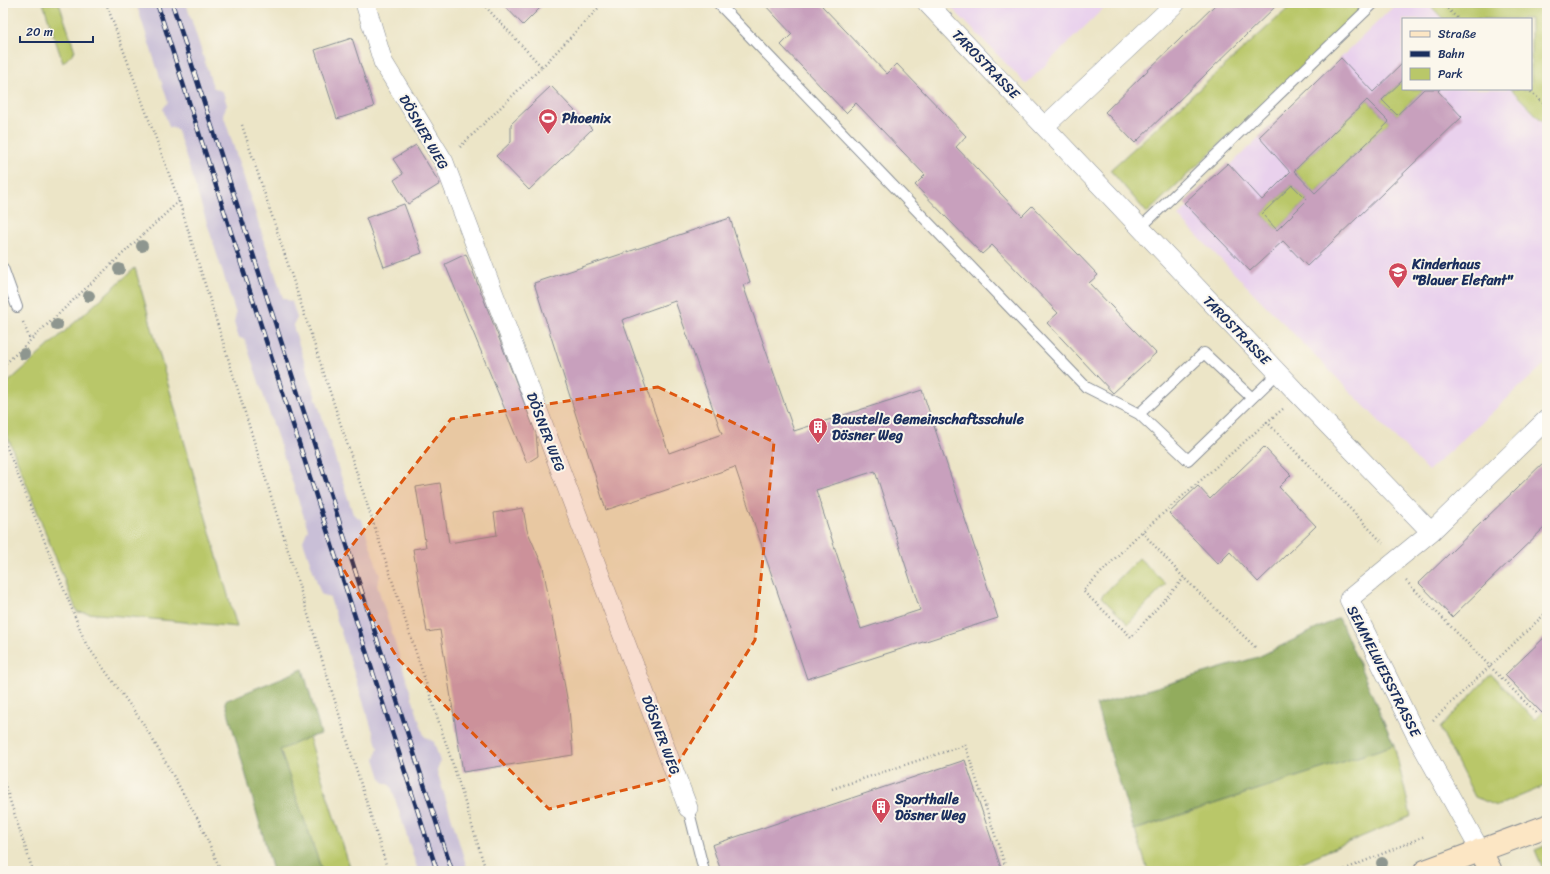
<svg xmlns="http://www.w3.org/2000/svg" width="1550" height="874" viewBox="0 0 1550 874" font-family="Sriracha,sans-serif">
<style>
.built{fill:#e9d1ed}
.industrial{fill:#c9bfd7}
.green{fill:#b9c769;stroke:#6a7b64}
.forest{fill:#92ac5d;stroke:#566e5e}
.building{fill:#c8a0bd;fill-rule:evenodd}
.lines{fill:none;stroke-linecap:round;stroke-linejoin:round}
.lane-casing{stroke:#848a92;stroke-width:12}
.street-casing{stroke:#848a92;stroke-width:20}
.secondary-casing{stroke:#848a92;stroke-width:24}
.path{stroke:#848a92;stroke-width:2.5;stroke-dasharray:1 3;stroke-linecap:butt}
.lane{stroke:#fff;stroke-width:10}
.street{stroke:#fff;stroke-width:19}
.secondary{stroke:#fce6c4;stroke-width:22}
.rail-casing{stroke:#1b2f5e;stroke-width:4.5}
.rail{stroke:#fbf7ec;stroke-width:3;stroke-dasharray:9;stroke-linecap:butt}
.tree{fill:#8e968f}
.marked{fill:#de5710;fill-opacity:0.2;stroke:#de5710;stroke-width:3;stroke-dasharray:8 5;stroke-linejoin:round}
.labels{text-anchor:middle;stroke-width:4;stroke-linejoin:round;paint-order:stroke}
.street-label{font-size:14px;fill:#1b2f5e;stroke:#fbf7ec}
.poi-label{font-size:14px;font-weight:bold;fill:#1b2f5e;stroke:#fbf7ec;text-anchor:start}
</style>
<rect width="100%" height="100%" fill="#fbf7ec"/>
<filter id="ink" filterUnits="userSpaceOnUse"><feTurbulence type="fractalNoise" baseFrequency=".025" numOctaves="2"/><feDisplacementMap in="SourceGraphic" scale="8" xChannelSelector="R" yChannelSelector="G"/><feConvolveMatrix kernelMatrix="1 2 1 2 8 2 1 2 1" color-interpolation-filters="sRGB"/></filter>
<filter id="wash" filterUnits="userSpaceOnUse"><feTurbulence type="fractalNoise" baseFrequency=".012" numOctaves="4" result="noise"/><feDisplacementMap in="SourceGraphic" scale="16" xChannelSelector="R" yChannelSelector="G"/><feGaussianBlur stdDeviation="0.9" result="paint"/><feColorMatrix in="noise" values="0 0 0 0 0 0 0 0 0 0 0 0 0 0 0 0 0 1.4 0 .05"/><feComposite in="paint" operator="in"/></filter>
<g filter="url(#wash)">
<rect width="100%" height="100%" fill="#ece5c7"/>
<path class="built" d="M 947,3 L 1109,3 L 1026,84 Z
M 1397,3 L 1427,3 L 1442,19 L 1403,19 L 1403,89 L 1510,89 L 1547,127 L 1547,362 L 1428,471 L 1178,216 Z"/>
<path class="industrial" d="M 136,3 L 186,3 L 213,87 L 223,92 L 227,105 L 223,114 L 283,298 L 292,302 L 297,318 L 293,326 L 353,514 L 362,520 L 380,576 L 377,585 L 424,736 L 434,742 L 440,762 L 437,771 L 468,871 L 418,871 L 391,786 L 382,781 L 375,759 L 378,748 L 330,598 L 321,594 L 303,541 L 308,529 L 245,340 L 238,337 L 234,322 L 236,314 L 177,129 L 169,127 L 163,109 L 168,102 Z"/>
<path class="green" d="M 43,3 L 59,3 L 75,51 L 63,63 Z
M 1294,3 L 1369,3 L 1147,213 L 1110,170 Z
M 1428,3 L 1547,3 L 1547,126 L 1511,89 L 1531,89 L 1531,19 L 1443,19 Z
M 1403,80 L 1403,89 L 1424,89 L 1397,115 L 1382,100 Z
M 1367,100 L 1389,122 L 1315,193 L 1294,171 Z
M 1292,185 L 1307,200 L 1277,230 L 1262,214 Z
M 135,268 L 237,627 L 77,612 L 3,425 L 3,387 Z
M 1139,558 L 1166,584 L 1128,624 L 1101,597 Z
M 1491,674 L 1535,720 L 1547,708 L 1547,785 L 1497,806 L 1475,797 L 1440,728 Z
M 309,737 L 351,871 L 322,871 L 280,750 Z
M 1394,745 L 1411,816 L 1280,871 L 1148,871 L 1135,830 Z
M 1547,845 L 1547,871 L 1544,871 L 1535,850 Z"/>
<path class="forest" d="M 1339,618 L 1394,745 L 1134,830 L 1096,705 L 1258,657 Z
M 303,669 L 321,734 L 309,737 L 280,750 L 322,871 L 273,871 L 225,701 Z"/>
<g id="blocks">
<path class="building" d="M 502,3 L 545,3 L 523,25 Z
M 763,3 L 825,3 L 822,6 L 887,74 L 897,64 L 966,136 L 956,147 L 1022,216 L 1032,206 L 1098,275 L 1089,283 L 1156,353 L 1113,393 L 1047,323 L 1058,313 L 992,245 L 982,254 L 915,185 L 925,175 L 856,103 L 846,113 L 781,45 L 792,34 Z
M 1217,3 L 1279,3 L 1135,143 L 1105,112 Z
M 352,38 L 374,107 L 337,119 L 315,50 Z
M 1341,58 L 1373,92 L 1403,63 L 1403,80 L 1382,100 L 1397,115 L 1424,89 L 1440,89 L 1438,91 L 1462,117 L 1307,266 L 1283,241 L 1250,271 L 1184,203 L 1228,163 L 1262,200 L 1290,172 L 1259,137 ZM 1367,100 L 1389,122 L 1315,193 L 1294,171 ZM 1292,185 L 1307,200 L 1277,230 L 1262,214 Z
M 551,86 L 592,129 L 529,190 L 496,156 L 511,142 L 511,124 Z
M 416,145 L 440,184 L 408,204 L 394,180 L 403,174 L 393,159 Z
M 404,204 L 422,253 L 384,267 L 366,218 Z
M 730,218 L 750,282 L 743,285 L 794,431 L 922,390 L 998,618 L 807,679 L 735,467 L 606,510 L 534,283 ZM 675,301 L 722,434 L 669,453 L 622,320 ZM 875,471 L 920,610 L 861,629 L 816,490 Z
M 466,254 L 536,433 L 538,456 L 527,463 L 445,264 Z
M 1264,447 L 1291,475 L 1279,487 L 1316,526 L 1258,582 L 1230,552 L 1218,564 L 1169,513 L 1198,486 L 1210,499 Z
M 1547,459 L 1547,525 L 1452,617 L 1419,583 Z
M 440,483 L 449,543 L 497,535 L 494,513 L 523,508 L 527,530 L 543,567 L 569,709 L 573,755 L 463,772 L 440,630 L 427,632 L 413,549 L 426,547 L 416,487 Z
M 1547,635 L 1547,708 L 1542,713 L 1505,675 Z
M 965,760 L 1002,871 L 721,871 L 712,845 Z"/>
</g>
</g>
<g filter="url(#ink)">
<use href="#blocks" fill-opacity="0" stroke="#848a92" stroke-width="1"/>
<g class="lines">
<defs>
<path id="lane" d="M 718,3 L 1086,387 L 1139,414 L 1188,460 L 1278,373
M 1140,228 L 1374,3
M 3,268 L 17,307
M 1139,414 L 1204,353 L 1252,398
M 688,808 L 704,871"/>
<path id="street" d="M 365,3 L 383,62 L 444,162 L 688,808
M 927,3 L 1299,395 L 1431,532
M 1045,126 L 1176,3
M 1480,850 L 1416,735 L 1349,599 L 1431,532 L 1547,419"/>
<path id="secondary" d="M 1480,850 L 1491,871
M 1425,871 L 1547,826"/>
</defs>
<use href="#lane" class="lane-casing"/>
<use href="#street" class="street-casing"/>
<use href="#secondary" class="secondary-casing"/>
<path class="path" d="M 106,3 L 179,201 L 388,871
M 1442,3 L 1458,19
M 542,67 L 603,3
M 1528,89 L 1547,107
M 242,125 L 458,780 L 486,871
M 460,147 L 542,67 L 482,3
M 23,322 L 30,340
M 3,366 L 179,201
M 1283,409 L 1267,422 L 1383,543
M 3,438 L 86,644 L 145,726 L 200,823 L 221,871
M 1141,532 L 1083,591 L 1131,637 L 1184,578
M 1406,581 L 1536,713
M 1255,647 L 1184,578 L 1142,532 L 1267,422
M 1433,720 L 1547,612
M 3,779 L 33,871
M 832,789 L 965,745 L 1007,871
M 1341,871 L 1425,836"/>
<use href="#lane" class="lane"/>
<use href="#street" class="street"/>
<use href="#secondary" class="secondary"/>
<defs>
<path id="rail" d="M 157,3 L 437,871
M 172,3 L 452,871"/>
</defs>
<use href="#rail" class="rail-casing"/>
<use href="#rail" class="rail"/>
</g>
<g class="tree">
<circle cx="142" cy="246" r="6"/>
<circle cx="119" cy="269" r="6"/>
<circle cx="89" cy="296" r="6"/>
<circle cx="57" cy="325" r="6"/>
<circle cx="24" cy="354" r="6"/>
<circle cx="1382" cy="863" r="6"/>
</g>
</g>
<path class="marked" d="M 658,387 L 774,442 L 755,640 L 668,779 L 549,809 L 398,659 L 339,562 L 451,419 Z"/>
<defs>
<symbol id="stadium-pin" viewBox="-11 -11 22 30"><path d="M0 17L-7.5 6A9.5 9.5 0 1 1 7.5 6Z" fill="#d1495b" stroke="#fbf7ec"/><path d="M0-5a6.5 5 0 1 0 0 10a6.5 5 0 1 0 0-10ZM-3.5-1.8h7v3.6h-7Z" fill="#fff"/></symbol>
<symbol id="school-pin" viewBox="-11 -11 22 30"><path d="M0 17L-7.5 6A9.5 9.5 0 1 1 7.5 6Z" fill="#d1495b" stroke="#fbf7ec"/><path d="M0-5L7-2L0 1L-7-2ZM-4 1L0 2.5L4 1V4Q0 6-4 4Z" fill="#fff"/></symbol>
<symbol id="building-pin" viewBox="-11 -11 22 30"><path d="M0 17L-7.5 6A9.5 9.5 0 1 1 7.5 6Z" fill="#d1495b" stroke="#fbf7ec"/><path d="M-4-6H4V6H1V3H-1V6H-4ZM-2.5-4.3h1.7v1.8h-1.7ZM.8-4.3h1.7v1.8H.8ZM-2.5-1h1.7V.8h-1.7ZM.8-1h1.7V.8H.8Z" fill="#fff"/></symbol>
</defs>
<g fill-rule="evenodd">
<use href="#stadium-pin" x="537" y="107" width="22" height="30"/>
<use href="#school-pin" x="1387" y="261" width="22" height="30"/>
<use href="#building-pin" x="807" y="416" width="22" height="30"/>
<use href="#building-pin" x="870" y="796" width="22" height="30"/>
</g>
<g class="labels">
<g class="street-label">
<text transform="translate(986 64) rotate(46)" y="5">TAROSTRASSE</text>
<text transform="translate(424 132) rotate(60)" y="5">DÖSNER WEG</text>
<text transform="translate(1237 330) rotate(46)" y="5">TAROSTRASSE</text>
<text transform="translate(546 432) rotate(69)" y="5">DÖSNER WEG</text>
<text transform="translate(1384 671) rotate(63)" y="5">SEMMELWEISSTRASSE</text>
<text transform="translate(661 735) rotate(69)" y="5">DÖSNER WEG</text>
</g>
<g class="poi-label">
<text x="562" y="123">Phoenix</text>
<text x="1412" y="269">Kinderhaus<tspan x="1412" dy="16">"Blauer Elefant"</tspan></text>
<text x="832" y="424">Baustelle Gemeinschaftsschule<tspan x="832" dy="16">Dösner Weg</tspan></text>
<text x="895" y="804">Sporthalle<tspan x="895" dy="16">Dösner Weg</tspan></text>
</g>
</g>
<rect width="1550" height="874" fill="none" stroke="#fbf7ec" stroke-width="16"/>
<rect x="1402" y="18" width="130" height="72" fill="#fbf7ec" stroke="#a1a7b3"/>
<rect x="1410" y="31" width="20" height="6" fill="#fce6c4" stroke="#a1a7b3"/>
<text x="1438" y="38" font-size="12" fill="#1b2f5e">Straße</text>
<rect x="1410" y="51" width="20" height="6" fill="#1b2f5e" stroke="#a1a7b3"/>
<text x="1438" y="58" font-size="12" fill="#1b2f5e">Bahn</text>
<rect x="1410" y="68" width="20" height="12" fill="#b9c769" stroke="#a1a7b3"/>
<text x="1438" y="78" font-size="12" fill="#1b2f5e">Park</text>
<path d="M20 36v6h73v-6" fill="none" stroke="#1b2f5e" stroke-width="2"/>
<text x="26" y="36" font-size="12" fill="#1b2f5e" stroke="#fbf7ec" stroke-width="3" paint-order="stroke">20 m</text>
</svg>
